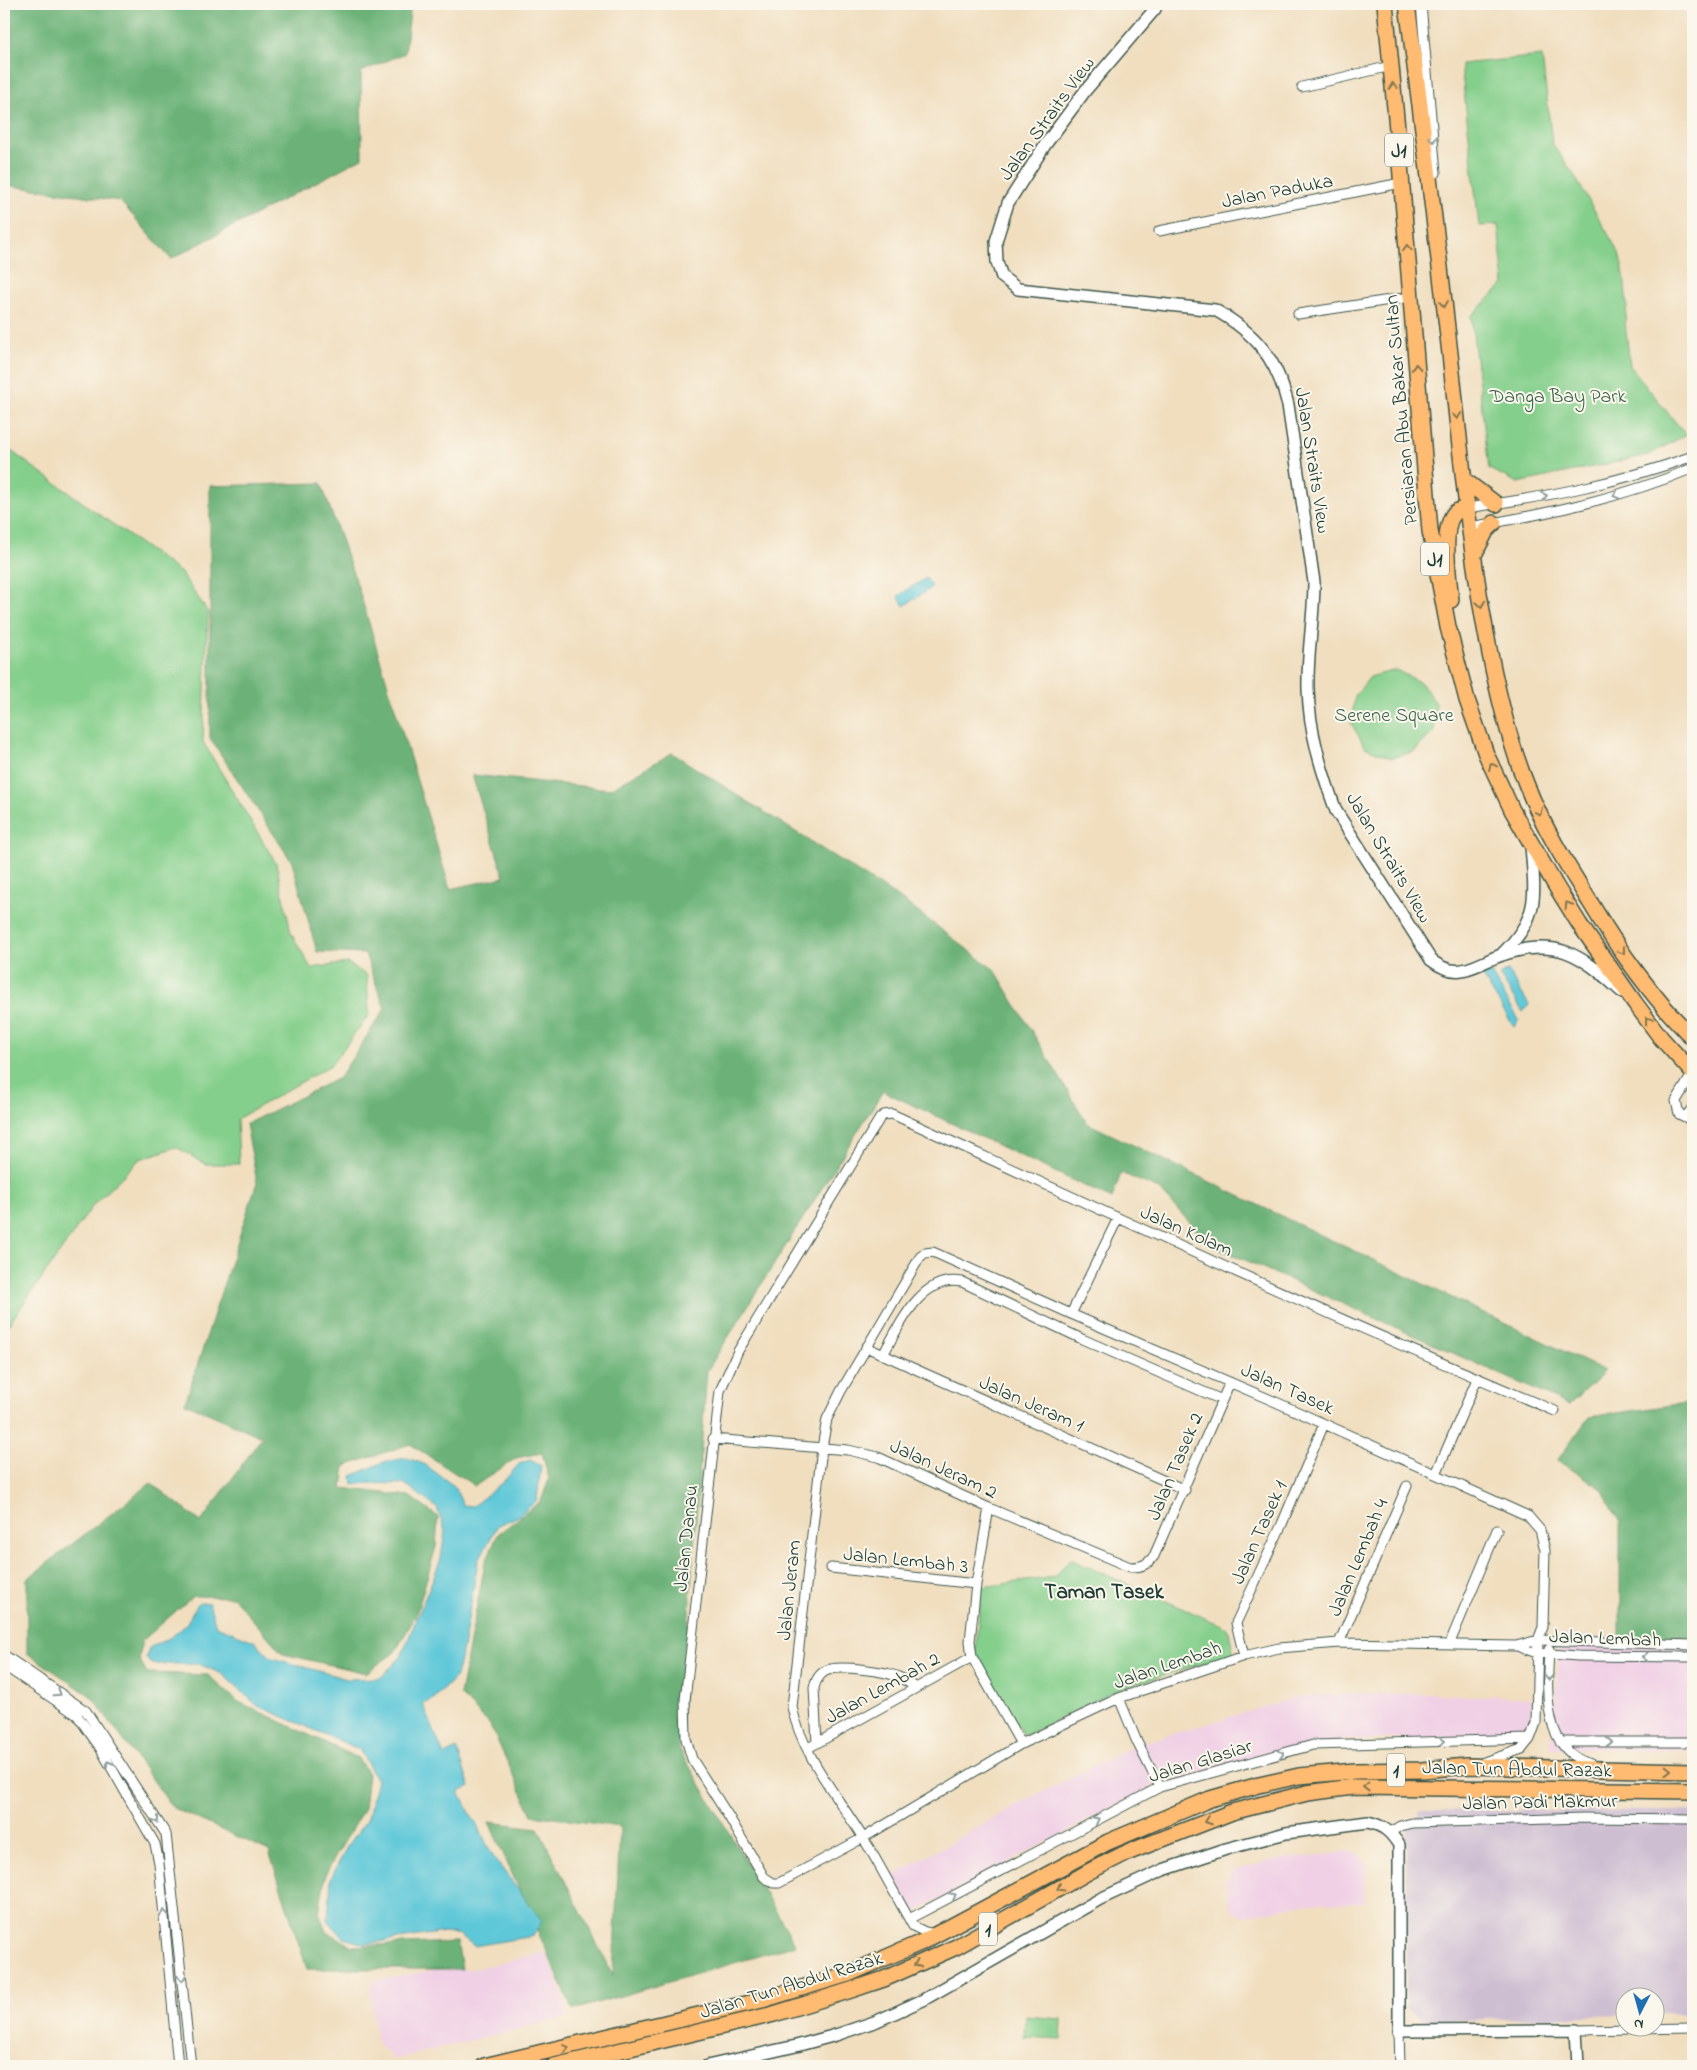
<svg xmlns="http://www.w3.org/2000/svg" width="1697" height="2070" viewBox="0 0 1697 2070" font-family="'Indie Flower',sans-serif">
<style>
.built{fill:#f0d0e5}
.industrial{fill:#cebed2}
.green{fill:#85cf8c;stroke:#528660}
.forest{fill:#6cb278;stroke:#467856}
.water{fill:#5ec8d8;stroke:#3e8286}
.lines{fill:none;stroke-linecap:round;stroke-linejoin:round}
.minor-casing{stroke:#3e5549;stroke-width:11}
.tertiary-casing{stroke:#3e5549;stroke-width:14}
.trunk-casing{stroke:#3e5549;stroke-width:18}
.minor{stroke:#fff;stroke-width:9}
.tertiary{stroke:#fff;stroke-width:11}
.trunk{stroke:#febb71;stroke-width:15}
.oneway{stroke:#83764f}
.oneway2{stroke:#8f9e9a}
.labels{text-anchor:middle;stroke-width:4;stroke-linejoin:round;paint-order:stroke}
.shield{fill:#fbf7ec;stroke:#61756b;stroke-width:1}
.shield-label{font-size:19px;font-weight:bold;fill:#1f3d34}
.street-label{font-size:20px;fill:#1f3d34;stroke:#fbf7ec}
.park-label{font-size:20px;fill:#38624a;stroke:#fbf7ec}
.neighbourhood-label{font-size:21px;font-weight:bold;fill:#1f3d34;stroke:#fbf7ec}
</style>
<rect width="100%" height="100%" fill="#fbf7ec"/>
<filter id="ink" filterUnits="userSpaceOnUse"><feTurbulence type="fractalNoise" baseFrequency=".02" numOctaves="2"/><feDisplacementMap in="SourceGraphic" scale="10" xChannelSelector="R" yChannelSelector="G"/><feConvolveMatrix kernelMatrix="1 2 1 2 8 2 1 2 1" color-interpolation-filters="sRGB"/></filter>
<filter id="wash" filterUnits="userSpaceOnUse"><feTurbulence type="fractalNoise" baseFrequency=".0096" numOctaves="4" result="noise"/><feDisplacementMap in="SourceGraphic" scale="20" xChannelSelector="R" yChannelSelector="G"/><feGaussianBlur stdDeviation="1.12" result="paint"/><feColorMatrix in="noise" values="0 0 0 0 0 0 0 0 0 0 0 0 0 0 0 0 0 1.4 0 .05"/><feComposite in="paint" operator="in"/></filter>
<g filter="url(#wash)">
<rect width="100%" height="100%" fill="#f0debf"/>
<path class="built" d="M 1561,1633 L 1620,1640 L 1693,1640 L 1693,1751 L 1551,1748 Z
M 1344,1694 L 1435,1694 L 1533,1698 L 1531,1730 L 1528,1736 L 1336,1740 L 1154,1785 L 911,1914 L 891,1877 L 1018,1804 L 1136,1745 L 1298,1697 Z
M 1348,1852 L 1354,1852 L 1365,1859 L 1365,1902 L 1306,1903 L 1242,1917 L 1231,1910 L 1226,1881 L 1234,1871 L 1275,1860 Z
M 546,1952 L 563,1995 L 567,2017 L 395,2059 L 377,2043 L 370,1989 L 375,1981 L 433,1970 L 477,1969 Z"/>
<path class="industrial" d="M 1420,1810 L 1693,1811 L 1693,2013 L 1655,2014 L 1654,1998 L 1624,1998 L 1624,2015 L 1426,2021 L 1406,2008 L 1406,1833 Z"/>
<path class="green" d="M 1542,56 L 1552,143 L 1574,175 L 1619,253 L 1624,275 L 1627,306 L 1625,322 L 1630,366 L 1686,435 L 1648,455 L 1518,483 L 1489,469 L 1471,316 L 1504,284 L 1498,225 L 1479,226 L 1461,64 Z
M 4,446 L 181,573 L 208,612 L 203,742 L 276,863 L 291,933 L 311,968 L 348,963 L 367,976 L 369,1015 L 331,1065 L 237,1119 L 239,1164 L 205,1164 L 176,1147 L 140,1159 L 94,1204 L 7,1327 L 4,1327 Z
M 1396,670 L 1421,683 L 1436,703 L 1434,731 L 1415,751 L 1391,758 L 1365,747 L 1351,723 L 1355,696 L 1370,677 Z
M 1070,1559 L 1228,1628 L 1234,1654 L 1119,1689 L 1024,1736 L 975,1653 L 982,1587 L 1055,1577 Z
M 1025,2016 L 1062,2019 L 1061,2039 L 1024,2037 Z"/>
<path class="forest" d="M 4,4 L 411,4 L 405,53 L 361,72 L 362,158 L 171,259 L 120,201 L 4,185 Z
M 321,483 L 358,587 L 450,889 L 504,877 L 472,775 L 610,789 L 672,753 L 902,900 L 995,970 L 1087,1123 L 1605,1371 L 1569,1405 L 1209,1244 L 1159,1189 L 1121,1173 L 1112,1199 L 883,1091 L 707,1371 L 679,1749 L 796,1945 L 573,2010 L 489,1822 L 538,1828 L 613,1975 L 620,1827 L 532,1815 L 490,1725 L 460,1695 L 485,1563 L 498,1534 L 541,1501 L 549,1479 L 542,1453 L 516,1458 L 475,1486 L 410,1444 L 345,1466 L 342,1488 L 409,1496 L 438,1517 L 436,1547 L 416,1615 L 395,1652 L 366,1673 L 283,1654 L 233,1597 L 193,1596 L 142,1641 L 139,1659 L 147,1673 L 208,1675 L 237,1701 L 358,1758 L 368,1774 L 364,1808 L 326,1873 L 319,1912 L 326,1932 L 353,1946 L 457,1942 L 462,1969 L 307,1969 L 269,1851 L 173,1808 L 92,1697 L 27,1653 L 27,1579 L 151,1483 L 201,1522 L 262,1437 L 185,1403 L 257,1182 L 246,1124 L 339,1078 L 385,1009 L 365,954 L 317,952 L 292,862 L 210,738 L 210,486 Z
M 1693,1402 L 1693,1640 L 1620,1640 L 1620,1523 L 1602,1489 L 1557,1461 L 1589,1417 Z"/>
<path class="water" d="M 926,578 L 932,587 L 904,606 L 898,596 Z
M 1508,971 L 1529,1005 L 1523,1012 L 1499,975 Z
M 1491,973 L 1519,1020 L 1514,1027 L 1482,975 Z
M 407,1458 L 424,1464 L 454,1486 L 463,1505 L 473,1506 L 504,1481 L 519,1464 L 530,1460 L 541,1466 L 537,1500 L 519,1516 L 498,1525 L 478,1561 L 463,1648 L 456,1676 L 435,1698 L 423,1704 L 444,1755 L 457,1749 L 470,1787 L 459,1792 L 494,1858 L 542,1921 L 533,1936 L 474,1946 L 460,1935 L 445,1932 L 365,1944 L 344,1938 L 328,1920 L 331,1878 L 347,1847 L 368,1818 L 377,1780 L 359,1749 L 258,1706 L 222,1674 L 199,1664 L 151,1664 L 146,1658 L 149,1648 L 171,1637 L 185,1626 L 199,1602 L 209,1603 L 216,1626 L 254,1641 L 272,1658 L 347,1679 L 380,1678 L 401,1657 L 441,1559 L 445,1531 L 437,1508 L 405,1484 L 367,1483 L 353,1485 L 352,1476 L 384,1462 Z"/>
</g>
<g filter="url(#ink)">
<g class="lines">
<defs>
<path id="minor" d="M 1421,4 L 1436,173
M 1302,87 L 1391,66
M 1159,231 L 1401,183
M 1298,314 L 1410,297
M 1467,508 C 1545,497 1619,483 1693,456
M 1470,527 C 1546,514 1622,498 1693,468
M 1693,1073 L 1676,1101 L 1679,1114 L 1693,1121
M 1685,1117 L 1693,1108
M 1071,1314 L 1118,1218
M 866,1347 L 1185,1490
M 883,1355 C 899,1326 921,1274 962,1282 L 1082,1339 L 1222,1400
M 1555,1411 C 1332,1318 1112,1215 892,1114 L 884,1115 L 880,1118 L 738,1351 L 720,1391 L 685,1700 L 686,1739 L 692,1759 L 729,1817 L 764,1877 L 773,1883 L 779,1883 L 863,1838 L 1021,1744 L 1119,1698 L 1244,1656 L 1279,1648 L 1339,1643 L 1516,1646 L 1538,1640 L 1693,1645
M 713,1439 L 848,1450 L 878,1457 L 989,1508 L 1130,1567 C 1142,1567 1147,1565 1154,1556 L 1230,1382
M 1436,1474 L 1477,1379
M 989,1508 L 976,1584 L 970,1641 L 972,1657 L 1021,1744
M 831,1568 L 976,1584
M 1339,1643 L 1407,1486
M 1449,1645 L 1497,1530
M 1517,1646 L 1537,1653 L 1578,1656 L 1693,1657
M 1549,1649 C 1547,1690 1541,1749 1591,1764
M 4,1655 L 86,1711 L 166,1834 L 191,2066
M 4,1656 L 6,1667 L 77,1715 L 99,1746 L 155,1844 L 159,1863 L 178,2066
M 1244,1656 L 1236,1623 L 1282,1524 L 1324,1424
M 1119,1698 L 1137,1742 L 1160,1787
M 1560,1742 L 1693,1742
M 817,1743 L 814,1688 C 816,1679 821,1671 831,1669 C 843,1666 884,1671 896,1676 C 904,1679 910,1683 916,1688
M 808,1748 L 972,1657
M 1391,1832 L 1400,1826 L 1412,1823 L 1583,1818 L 1693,1819
M 909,1919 L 1160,1787 L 1313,1745 L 1530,1739
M 937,1934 L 925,1932 L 913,1926 C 898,1900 884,1873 868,1846 C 843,1803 802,1757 792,1707 L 822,1448 L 827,1419 L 841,1391 L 920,1257 L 925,1253 L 933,1252 L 1071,1314 L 1278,1403 L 1528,1516 L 1540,1530 L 1545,1550 L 1543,1627 L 1538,1640 L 1536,1723 L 1530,1739 L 1522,1749 L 1484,1762
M 1576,2030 L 1693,2028
M 1399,2031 L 1400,2066"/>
<path id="tertiary" d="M 1157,4 L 1155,9 L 1085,91 L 1045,145 L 1008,203 L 996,241 L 997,262 L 1002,277 L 1018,289 L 1215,310 C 1256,333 1277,359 1288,405 L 1314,582 C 1314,618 1307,653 1308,689 C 1309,731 1322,772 1336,811 L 1431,960 C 1459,982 1474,964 1502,955 C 1521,948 1547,945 1566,952 C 1588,960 1605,977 1622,992
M 1502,954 C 1540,917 1535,896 1531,846
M 707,2066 L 796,2046 L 836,2035 L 877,2021 L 923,2000 L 1100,1899 L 1163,1870 L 1226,1849 L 1286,1833 L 1368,1822 C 1384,1826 1390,1831 1399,1845 L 1399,2031 L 1576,2030 L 1578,2066"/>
<path id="trunk" d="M 1385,4 L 1398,139 L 1430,531 L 1448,627 L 1467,700 L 1486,754 L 1512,810 L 1557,888 L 1580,925 L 1635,1003 L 1661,1038 L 1693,1073
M 1407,4 C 1422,120 1437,237 1450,354 C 1461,454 1470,555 1490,654 C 1499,699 1510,744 1527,786 C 1543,827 1567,865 1590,902 C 1617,948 1655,1001 1693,1038
M 1464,480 L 1496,504
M 1474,555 L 1486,531 L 1494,523
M 1451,600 C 1449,581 1440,524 1456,512 C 1458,510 1464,509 1467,508
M 484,2066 L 762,2000 L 848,1974 L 922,1942 L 1108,1842 L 1210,1799 L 1259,1785 L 1299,1776 L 1355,1771 L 1422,1770 L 1467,1766 L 1693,1771
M 554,2066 L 774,2014 L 848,1991 L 884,1979 L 956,1947 L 1090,1871 L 1124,1854 L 1232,1812 L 1307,1793 L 1353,1787 L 1693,1791"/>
</defs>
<use href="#minor" class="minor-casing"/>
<use href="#tertiary" class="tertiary-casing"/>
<use href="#trunk" class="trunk-casing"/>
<use href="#minor" class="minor"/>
<use href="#tertiary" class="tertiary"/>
<use href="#trunk" class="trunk"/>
</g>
<defs><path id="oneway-chevron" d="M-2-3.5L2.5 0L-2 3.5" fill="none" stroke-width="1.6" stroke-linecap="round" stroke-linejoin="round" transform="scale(1.25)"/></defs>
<g class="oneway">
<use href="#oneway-chevron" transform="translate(1393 86) rotate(-96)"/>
<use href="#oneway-chevron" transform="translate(1407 248) rotate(-94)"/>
<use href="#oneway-chevron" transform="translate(1444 304) rotate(83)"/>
<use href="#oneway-chevron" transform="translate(1416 367) rotate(-95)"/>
<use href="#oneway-chevron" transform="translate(1457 416) rotate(84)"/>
<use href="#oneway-chevron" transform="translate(1481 604) rotate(81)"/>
<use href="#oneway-chevron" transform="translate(1492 766) rotate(-115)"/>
<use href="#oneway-chevron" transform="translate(1539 812) rotate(64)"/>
<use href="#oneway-chevron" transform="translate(1568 905) rotate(-122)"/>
<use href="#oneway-chevron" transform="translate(1622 951) rotate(53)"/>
<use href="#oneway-chevron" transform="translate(1648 1020) rotate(-127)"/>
<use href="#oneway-chevron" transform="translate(1668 1770) rotate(1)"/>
<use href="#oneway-chevron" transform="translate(1366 1787) rotate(179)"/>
<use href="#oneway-chevron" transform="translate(1208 1821) rotate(160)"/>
<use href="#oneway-chevron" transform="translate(1060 1888) rotate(150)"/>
<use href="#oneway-chevron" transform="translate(917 1964) rotate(156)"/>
<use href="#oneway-chevron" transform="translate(566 2048) rotate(-13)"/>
</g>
<g class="oneway2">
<use href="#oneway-chevron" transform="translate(1433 139) rotate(85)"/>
<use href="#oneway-chevron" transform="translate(1616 495) rotate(165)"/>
<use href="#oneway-chevron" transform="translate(1544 496) rotate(-12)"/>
<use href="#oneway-chevron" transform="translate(1645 1657) rotate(-180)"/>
<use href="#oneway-chevron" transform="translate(1549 1677) rotate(90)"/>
<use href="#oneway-chevron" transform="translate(58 1693) rotate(33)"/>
<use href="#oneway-chevron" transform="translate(1442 1741) rotate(-1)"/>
<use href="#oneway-chevron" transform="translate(1609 1742)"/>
<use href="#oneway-chevron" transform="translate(1281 1754) rotate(-15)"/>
<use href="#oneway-chevron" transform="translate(109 1764) rotate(-120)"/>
<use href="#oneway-chevron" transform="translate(156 1820) rotate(56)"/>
<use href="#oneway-chevron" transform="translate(1096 1820) rotate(-28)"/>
<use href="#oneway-chevron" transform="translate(953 1896) rotate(-28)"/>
<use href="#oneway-chevron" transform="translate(164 1913) rotate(-95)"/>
<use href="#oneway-chevron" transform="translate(182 1978) rotate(84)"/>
</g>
</g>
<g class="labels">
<g class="shield">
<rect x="1385" y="133.5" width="28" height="33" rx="4"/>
<rect x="1421" y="542.5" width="28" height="33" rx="4"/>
<rect x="1387" y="1753.5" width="18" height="33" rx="4"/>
<rect x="979" y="1912.5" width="18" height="33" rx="4"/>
</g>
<g class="shield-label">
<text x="1399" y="157">J1</text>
<text x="1435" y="566">J1</text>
<text x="1396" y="1777">1</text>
<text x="988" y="1936">1</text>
</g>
<g class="street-label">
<text transform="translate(1046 118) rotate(-54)" y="7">Jalan Straits View</text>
<text transform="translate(1277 190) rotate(-11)" y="7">Jalan Paduka</text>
<text transform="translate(1400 410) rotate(-95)" y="7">Persiaran Abu Bakar Sultan</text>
<text transform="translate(1314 460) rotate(81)" y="7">Jalan Straits View</text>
<text transform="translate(1390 857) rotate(59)" y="7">Jalan Straits View</text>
<text transform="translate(1187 1230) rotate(24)" y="7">Jalan Kolam</text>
<text transform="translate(1288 1388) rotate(24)" y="7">Jalan Tasek</text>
<text transform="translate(1032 1403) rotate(24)" y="7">Jalan Jeram 1</text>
<text transform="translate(1174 1466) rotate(-67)" y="7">Jalan Tasek 2</text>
<text transform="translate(944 1468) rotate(25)" y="7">Jalan Jeram 2</text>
<text transform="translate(1258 1532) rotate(-66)" y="7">Jalan Tasek 1</text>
<text transform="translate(685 1538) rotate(-84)" y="7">Jalan Danau</text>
<text transform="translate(1357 1557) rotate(-67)" y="7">Jalan Lembah 4</text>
<text transform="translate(906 1559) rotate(6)" y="7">Jalan Lembah 3</text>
<text transform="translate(788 1590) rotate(-84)" y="7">Jalan Jeram</text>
<text transform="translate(1605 1637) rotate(2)" y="7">Jalan Lembah</text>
<text transform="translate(1167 1664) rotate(-19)" y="7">Jalan Lembah</text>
<text transform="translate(882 1687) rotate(-29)" y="7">Jalan Lembah 2</text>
<text transform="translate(1200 1760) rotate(-17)" y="7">Jalan Glasiar</text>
<text transform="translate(1517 1768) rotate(1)" y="7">Jalan Tun Abdul Razak</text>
<text transform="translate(1540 1801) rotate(-1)" y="7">Jalan Padi Makmur</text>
<text transform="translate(791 1984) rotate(-17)" y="7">Jalan Tun Abdul Razak</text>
</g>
<g class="park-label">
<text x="1558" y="402">Danga Bay Park</text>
<text x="1394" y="721">Serene Square</text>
</g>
<g class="neighbourhood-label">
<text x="1104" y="1598">Taman Tasek</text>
</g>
</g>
<rect width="1697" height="2070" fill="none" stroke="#fbf7ec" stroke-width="20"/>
<g transform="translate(1640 2012) rotate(186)"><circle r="24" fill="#fbf7ec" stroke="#a3ada2"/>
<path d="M0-4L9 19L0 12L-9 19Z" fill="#1f6fb2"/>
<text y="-8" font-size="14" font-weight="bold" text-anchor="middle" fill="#1f3d34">N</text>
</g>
</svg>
